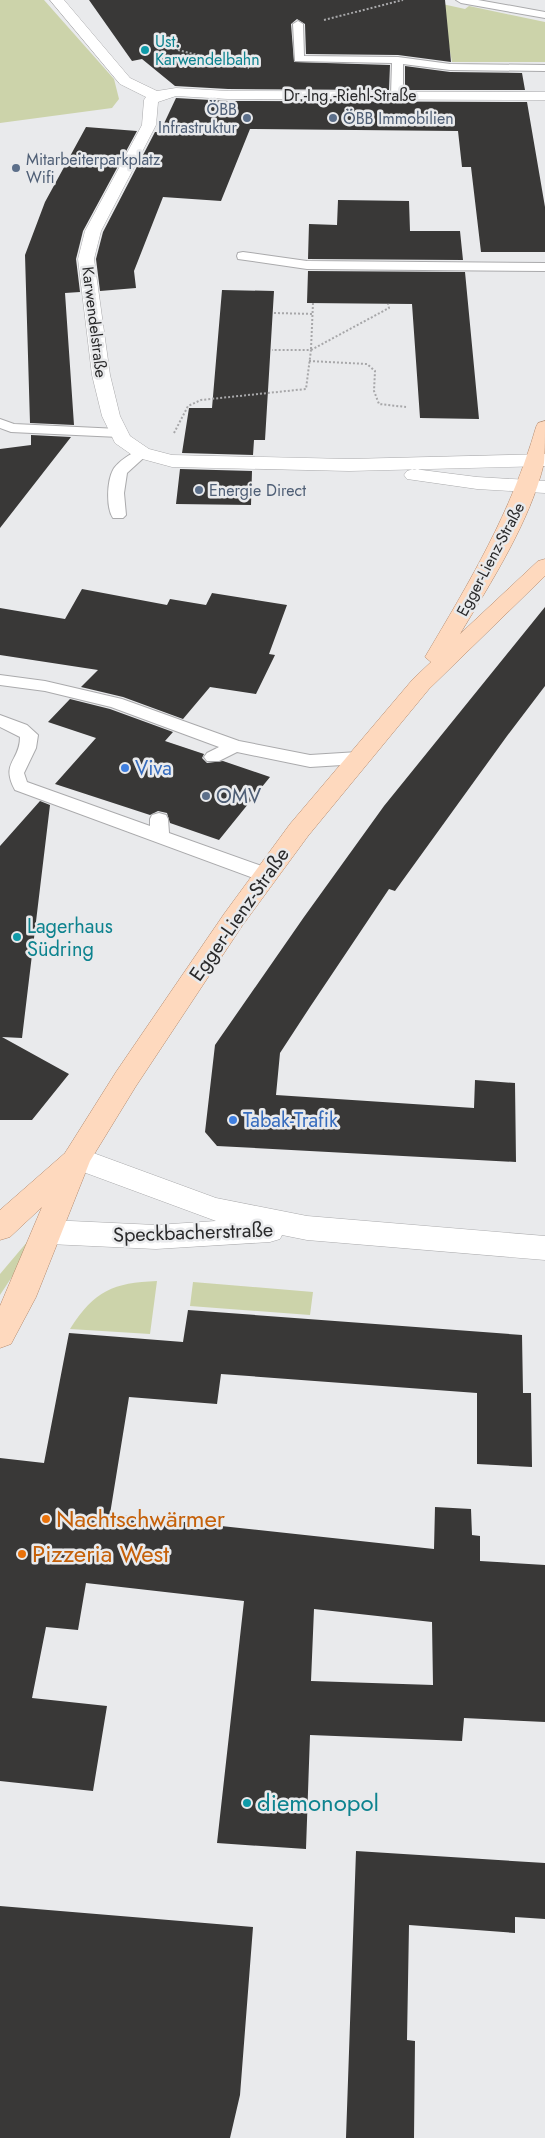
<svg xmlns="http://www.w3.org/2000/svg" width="545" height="2138" viewBox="0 0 545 2138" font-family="Jost,sans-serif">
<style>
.green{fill:#ccd3aa}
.building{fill:#393837;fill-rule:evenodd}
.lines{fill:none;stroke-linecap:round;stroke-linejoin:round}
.lane-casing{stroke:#aaaaac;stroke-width:2}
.street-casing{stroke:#aaaaac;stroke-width:1}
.primary-casing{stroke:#b38a6e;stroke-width:1}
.path{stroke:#a7a7a9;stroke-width:2;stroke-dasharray:2 2;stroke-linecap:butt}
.lane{fill:#fff;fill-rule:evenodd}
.street{fill:#fff;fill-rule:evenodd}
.primary{fill:#fed9be;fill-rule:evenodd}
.culture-dot{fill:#0f9aa8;stroke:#e9eaec;stroke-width:2}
.service-dot{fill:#5c6f8a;stroke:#e9eaec;stroke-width:2}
.shop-dot{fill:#3f7fe0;stroke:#e9eaec;stroke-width:2}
.food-dot{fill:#e8710a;stroke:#e9eaec;stroke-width:2}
.labels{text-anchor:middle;stroke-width:5;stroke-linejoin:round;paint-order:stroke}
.far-culture-label{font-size:16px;fill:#0d838f;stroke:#e9eaec;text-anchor:start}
.far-street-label{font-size:16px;fill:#29292a;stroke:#e9eaec}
.far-service-label{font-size:16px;fill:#4e5e75;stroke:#e9eaec;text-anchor:start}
.shop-label{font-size:20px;fill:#366cbe;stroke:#e9eaec;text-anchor:start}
.service-label{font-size:20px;fill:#4e5e75;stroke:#e9eaec;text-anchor:start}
.street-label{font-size:20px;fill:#29292a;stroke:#e9eaec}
.culture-label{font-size:20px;fill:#0d838f;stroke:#e9eaec;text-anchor:start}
.near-food-label{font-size:24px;fill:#c56008;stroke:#e9eaec;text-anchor:start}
.near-culture-label{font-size:24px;fill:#0d838f;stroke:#e9eaec;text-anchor:start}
</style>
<rect width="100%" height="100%" fill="#e9eaec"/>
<path class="green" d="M 0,0 L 44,0 L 114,79 L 119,99 L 112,108 L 0,123 Z
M 424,0 L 465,9 L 469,6 L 545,22 L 545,62 L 452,62 L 449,46 Z
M 33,1235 L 27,1254 L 0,1295 L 0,1274 Z
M 157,1281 L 150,1334 L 70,1329 C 95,1290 113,1283 157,1281 Z
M 193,1282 L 313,1292 L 310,1315 L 190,1306 Z"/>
<path class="building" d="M 89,0 L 445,0 L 451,62 L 398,55 L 306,54 L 305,24 L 297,19 L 291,24 L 294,62 L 390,65 L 389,90 L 228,89 L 175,86 L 142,59 L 132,61 Z
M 405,66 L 450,72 L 522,73 L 525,90 L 405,90 Z
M 176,98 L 228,101 L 527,102 L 545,207 L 545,252 L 481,252 L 471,167 L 462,167 L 458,131 L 250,129 L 221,201 L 163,197 L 134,271 L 136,288 L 100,291 L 96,259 L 103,232 L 155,132 L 160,132 Z
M 86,127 L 137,131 L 83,231 L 76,259 L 80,292 L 65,293 L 74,425 L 30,423 L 25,255 L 45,202 Z
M 338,200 L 409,201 L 410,231 L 460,231 L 463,260 L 308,259 L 309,224 L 337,225 Z
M 308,271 L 465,272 L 479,419 L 420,418 L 412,304 L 307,303 Z
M 222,290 L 274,291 L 265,440 L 254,440 L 253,455 L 182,453 L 189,408 L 212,408 Z
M 31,435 L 71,437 L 0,528 L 0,449 L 31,445 Z
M 180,469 L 252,471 L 251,505 L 176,504 Z
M 82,589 L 167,605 L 170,599 L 206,605 L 212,593 L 287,605 L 269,654 L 275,655 L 256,694 L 210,687 L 183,719 L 123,697 L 81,687 L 98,670 L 0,655 L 0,608 L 65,619 Z
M 545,607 L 545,686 L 507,736 L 395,891 L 389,889 L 310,1007 L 280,1053 L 276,1095 L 474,1108 L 475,1080 L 515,1083 L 516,1162 L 217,1146 L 205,1132 L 215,1045 L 304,917 L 384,806 Z
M 70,699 L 110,709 L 173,732 L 165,741 L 204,754 L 202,758 L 207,763 L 223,761 L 270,777 L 219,840 L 170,823 L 167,813 L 158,811 L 150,815 L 55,784 L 96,738 L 48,722 Z
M 40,801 L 50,805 L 22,1038 L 2,1037 L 69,1074 L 32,1120 L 0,1120 L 0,846 Z
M 188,1310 L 522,1335 L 523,1393 L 531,1393 L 532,1467 L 477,1464 L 477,1393 L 221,1374 L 217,1404 L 129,1397 L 110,1514 L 434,1549 L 435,1507 L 471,1509 L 472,1535 L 480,1536 L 480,1561 L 545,1565 L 545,1722 L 464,1718 L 462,1741 L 310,1735 L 306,1849 L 217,1843 L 244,1601 L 86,1583 L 78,1630 L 46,1627 L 32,1698 L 107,1706 L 93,1791 L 0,1781 L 0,1458 L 44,1463 L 69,1333 L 183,1342 ZM 314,1609 L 432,1622 L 433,1685 L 311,1681 Z
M 356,1851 L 545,1863 L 545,1919 L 515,1917 L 515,1933 L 409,1925 L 407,2040 L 415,2041 L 414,2138 L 346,2138 Z
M 0,1906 L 253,1927 L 240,2095 L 230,2138 L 0,2138 Z"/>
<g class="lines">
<defs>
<path id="lane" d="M 456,0 L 478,0 L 545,12 L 545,18 L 461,3 Z
M 298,21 L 303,24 L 304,56 L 398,57 L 450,64 L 545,65 L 545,71 L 450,70 L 403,64 L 403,95 L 397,98 L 391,95 L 392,63 L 295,61 L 293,24 Z
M 243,252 L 307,261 L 545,263 L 545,271 L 307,269 L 238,259 L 237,256 L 238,253 Z
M 0,419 L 14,424 L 119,429 L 126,433 L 119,437 L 11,432 L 0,428 Z
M 142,449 L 149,453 L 127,473 L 124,493 L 126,515 L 123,518 L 113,518 C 106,508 107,481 113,470 C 117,462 134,451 142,449 Z
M 0,675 L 45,681 L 122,699 L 239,741 L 310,755 L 358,752 L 364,754 L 367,758 L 364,762 L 358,764 L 310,767 L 237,752 L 219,761 L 207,761 L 204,757 L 207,753 L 219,747 L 111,707 L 45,691 L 0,685 Z
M 0,715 L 27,725 L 38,735 L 36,748 L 24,773 L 27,782 L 150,826 L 150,819 L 152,815 L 159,813 L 166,815 L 168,819 L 169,833 L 273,870 L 276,875 L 273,880 L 266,882 L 259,880 L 15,790 C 0,762 20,762 20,737 L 0,727 Z"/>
<path id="street" d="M 50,0 L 64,0 L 130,78 L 157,91 L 176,88 L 228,91 L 545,92 L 545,100 L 228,99 L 176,96 L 158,102 L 156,125 L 101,231 L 94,259 L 110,375 L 120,416 L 130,436 L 149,449 L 172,455 L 349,459 L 545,454 L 545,466 L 349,471 L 172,467 L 135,457 L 115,443 L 102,416 L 92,375 L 78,259 L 85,231 L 142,125 L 144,100 L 146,97 L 120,84 Z
M 414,469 L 477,477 L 545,481 L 545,493 L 477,489 L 407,479 L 404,475 L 407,471 Z
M 77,1147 L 216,1198 L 307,1216 L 545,1236 L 545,1260 L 307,1240 L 282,1235 L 280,1239 L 270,1242 L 156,1249 L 49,1244 L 39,1241 L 34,1232 L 39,1223 L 49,1220 L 156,1225 L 216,1221 L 67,1166 L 63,1158 L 67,1150 Z"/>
<path id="primary" d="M 545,421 C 545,434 545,451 544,463 C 531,520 490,584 460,634 L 538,561 L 545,559 L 545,576 L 429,689 L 308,836 L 242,926 L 136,1086 L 90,1161 L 36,1297 L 11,1344 L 0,1348 L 0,1306 L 42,1207 L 10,1237 L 0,1240 L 0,1210 L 65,1153 L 116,1072 L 224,914 L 290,824 L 413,679 L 431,662 L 425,657 C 469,583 512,511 536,427 L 538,423 Z"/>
</defs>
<use href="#lane" class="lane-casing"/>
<use href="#street" class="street-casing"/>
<use href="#primary" class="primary-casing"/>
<path class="path" d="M 324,20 L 403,0
M 178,50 L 249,68
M 274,313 L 313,314
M 311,349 L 313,303
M 311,350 L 389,308 L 388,304
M 309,361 L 367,364 L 375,371 L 374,391 L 379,404 L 406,407
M 174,433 L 188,406 L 201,400 L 306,389 L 311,350 L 272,350"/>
<use href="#lane" class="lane"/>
<use href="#street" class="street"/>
<use href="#primary" class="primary"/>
</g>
<g class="culture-dot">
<circle cx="145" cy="50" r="5"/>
<circle cx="17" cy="937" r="5"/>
<circle cx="247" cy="1803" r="5"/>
</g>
<g class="service-dot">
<circle cx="247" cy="118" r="5"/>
<circle cx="333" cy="118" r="5"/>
<circle cx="16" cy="168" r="5"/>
<circle cx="199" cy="490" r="5"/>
<circle cx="206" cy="796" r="5"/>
</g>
<g class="shop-dot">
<circle cx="125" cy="768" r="5"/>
<circle cx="233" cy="1120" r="5"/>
</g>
<g class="food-dot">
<circle cx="46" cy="1519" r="5"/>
<circle cx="22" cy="1554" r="5"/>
</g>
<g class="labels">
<g class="far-culture-label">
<text x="155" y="47">Ust.<tspan x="155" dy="18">Karwendelbahn</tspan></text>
</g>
<g class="far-street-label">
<text x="350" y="101">Dr.-Ing.-Riehl-Straße</text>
<text transform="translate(95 322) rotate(83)" y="6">Karwendelstraße</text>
<text transform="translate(490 559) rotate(-62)" y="6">Egger-Lienz-Straße</text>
</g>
<g class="far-service-label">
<text x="237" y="115" text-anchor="end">ÖBB<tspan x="237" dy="18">Infrastruktur</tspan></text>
<text x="343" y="124">ÖBB Immobilien</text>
<text x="26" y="165">Mitarbeiterparkplatz<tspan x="26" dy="18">Wifi</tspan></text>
<text x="209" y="496">Energie Direct</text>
</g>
<g class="shop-label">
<text x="135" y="775">Viva</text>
<text x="243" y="1127">Tabak-Trafik</text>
</g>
<g class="service-label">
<text x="216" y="803">OMV</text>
</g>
<g class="street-label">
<text transform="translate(239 914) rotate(-55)" y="7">Egger-Lienz-Straße</text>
<text transform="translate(193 1232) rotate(-2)" y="7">Speckbacherstraße</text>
</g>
<g class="culture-label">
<text x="27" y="933">Lagerhaus<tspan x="27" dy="23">Südring</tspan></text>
</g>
<g class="near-food-label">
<text x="56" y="1527">Nachtschwärmer</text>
<text x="32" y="1562">Pizzeria West</text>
</g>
<g class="near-culture-label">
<text x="257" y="1811">diemonopol</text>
</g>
</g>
</svg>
